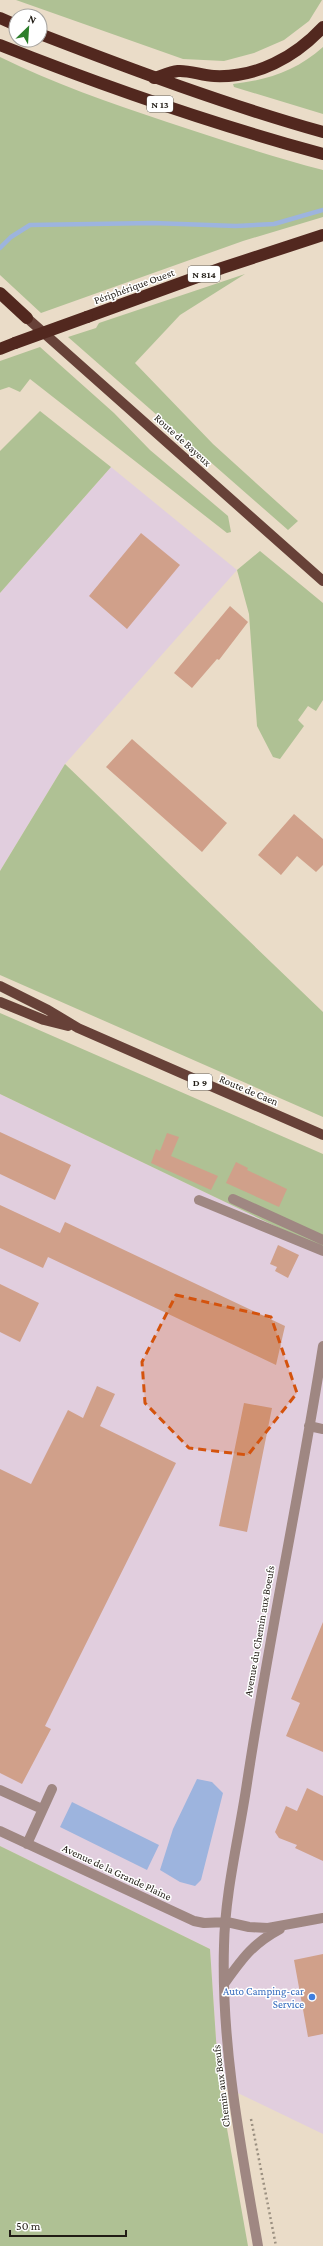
<svg xmlns="http://www.w3.org/2000/svg" width="323" height="2246" viewBox="0 0 323 2246" font-family="'Crimson Pro',serif">
<style>
.industrial{fill:#e1cede}
.green{fill:#afc194}
.water{fill:#9db4de}
.lines{fill:none;stroke-linecap:round;stroke-linejoin:round}
.stream{stroke:#9db4de;stroke-width:4.5}
.building{fill:#d0a08a}
.path{stroke:#9b9081;stroke-width:2.5;stroke-dasharray:2 3;stroke-linecap:butt}
.minor{stroke:#9f8782;stroke-width:10}
.major{stroke:#674138;stroke-width:10}
.highway{stroke:#52281f;stroke-width:12}
.highway-bridge{stroke:#52281f;stroke-width:12}
.marked{fill:#d4530d;fill-opacity:0.2;stroke:#d4530d;stroke-width:3;stroke-dasharray:8 5;stroke-linejoin:round}
.shop-dot{fill:#3f7fe0;stroke:#fff;stroke-width:1.5}
.labels{text-anchor:middle;stroke-width:3;stroke-linejoin:round;paint-order:stroke}
.shield{fill:#fff;stroke:#64605b;stroke-width:1}
.shield-label{font-size:10px;font-weight:bold;fill:#211c15}
.street-label{font-size:11px;fill:#211c15;stroke:#fff}
.shop-label{font-size:11px;fill:#366cbe;stroke:#fff;text-anchor:end}
</style>
<rect width="100%" height="100%" fill="#eadcc8"/>
<path class="industrial" d="M 111,467 L 237,570 L 65,764 L 0,871 L 0,593 Z
M 0,1094 L 323,1249 L 323,2134 L 219,2084 L 210,1949 L 0,1846 Z"/>
<path class="green" d="M 16,0 L 322,0 L 309,21 L 284,40 L 254,53 L 224,61 L 183,59 Z
M 323,47 L 323,114 L 234,87 L 233,84 C 268,80 296,71 323,47 Z
M 0,57 C 53,83 110,103 167,122 C 218,139 270,156 323,170 L 323,217 L 243,241 L 41,313 L 0,275 Z
M 245,274 L 180,315 L 135,363 L 213,444 L 298,521 L 288,530 L 68,337 L 96,328 L 99,323 Z
M 40,347 L 114,413 L 150,450 L 228,516 L 231,532 L 227,533 L 30,379 L 20,392 L 9,387 L 0,390 L 0,361 Z
M 40,411 L 111,467 L 0,593 L 0,451 Z
M 260,551 L 323,603 L 323,700 L 316,711 L 308,706 L 298,720 L 304,726 L 280,759 L 273,757 L 257,726 L 249,614 L 237,570 Z
M 65,764 L 323,1012 L 323,1117 L 0,975 L 0,871 Z
M 0,1013 L 323,1154 L 323,1249 L 0,1094 Z
M 0,1846 L 210,1949 L 219,2084 L 248,2246 L 0,2246 Z"/>
<path class="water" d="M 197,1779 L 212,1782 L 223,1793 L 201,1880 L 195,1886 L 180,1882 L 160,1870 L 173,1829 Z
M 72,1802 L 159,1845 L 147,1870 L 60,1827 Z"/>
<g class="lines">
<path class="stream" d="M 0,248 L 11,237 L 30,225 L 153,223 L 236,226 L 274,224 L 323,210"/>
</g>
<path class="building" d="M 141,533 L 180,565 L 127,629 L 89,596 Z
M 230,606 L 248,622 L 219,660 L 217,659 L 192,688 L 174,673 Z
M 132,739 L 227,823 L 202,852 L 106,767 Z
M 294,814 L 323,839 L 323,865 L 316,872 L 297,856 L 281,875 L 258,855 Z
M 0,1132 L 71,1165 L 55,1200 L 0,1174 Z
M 167,1133 L 179,1137 L 171,1156 L 218,1176 L 211,1190 L 151,1163 L 156,1149 L 160,1151 Z
M 236,1162 L 248,1168 L 247,1170 L 287,1189 L 279,1207 L 226,1183 Z
M 0,1205 L 60,1233 L 65,1222 L 285,1326 L 276,1365 L 48,1257 L 43,1268 L 0,1248 Z
M 278,1245 L 299,1255 L 288,1278 L 275,1271 L 277,1267 L 270,1264 Z
M 0,1284 L 39,1303 L 20,1342 L 0,1332 Z
M 97,1386 L 115,1394 L 100,1426 L 176,1463 L 45,1726 L 51,1729 L 22,1784 L 0,1773 L 0,1469 L 31,1484 L 68,1410 L 83,1418 Z
M 244,1403 L 272,1408 L 247,1532 L 219,1526 Z
M 323,1622 L 323,1752 L 286,1736 L 300,1703 L 291,1699 Z
M 307,1788 L 323,1796 L 323,1861 L 295,1848 L 297,1845 L 279,1838 L 275,1832 L 286,1806 L 297,1811 Z
M 323,1954 L 323,2034 L 308,2037 L 294,1960 Z"/>
<g class="lines">
<path class="path" d="M 251,2119 L 276,2246"/>
<path class="minor" d="M 233,1199 L 323,1240
M 199,1200 L 323,1251
M 309,1426 L 323,1429
M 0,1790 L 42,1809
M 0,1831 L 194,1921 L 204,1923 L 227,1922 L 249,1927 L 268,1928 L 323,1918
M 27,1844 L 52,1789
M 224,1984 C 242,1959 252,1944 280,1929
M 258,2246 C 241,2147 221,2047 224,1946 C 225,1892 239,1837 247,1783 C 269,1637 300,1492 323,1346"/>
<path class="major" d="M 27,318 L 323,581
M 0,986 L 48,1010 L 78,1028 L 323,1135
M 0,1002 L 44,1020 L 68,1026"/>
<path class="highway" d="M 0,18 L 16,25
M 40,34 C 133,70 227,105 323,132
M 0,45 C 106,87 213,124 323,154
M 154,78 C 161,76 170,72 178,71 C 189,70 203,76 214,76 C 257,78 295,57 323,27
M 0,293 L 27,318
M 87,317 L 222,268 L 323,235
M 0,349 L 15,343"/>
<path class="highway-bridge" d="M 15,343 L 87,317"/>
</g>
<path class="marked" d="M 176,1295 L 271,1317 L 297,1393 L 248,1455 L 189,1448 L 145,1403 L 142,1362 Z"/>
<circle class="shop-dot" cx="312" cy="1997" r="4"/>
<g class="labels">
<g class="shield">
<rect x="147" y="96" width="26" height="16" rx="3"/>
<rect x="188" y="266" width="32" height="16" rx="3"/>
<rect x="188" y="1074" width="24" height="16" rx="3"/>
</g>
<g class="shield-label">
<text x="160" y="108">N 13</text>
<text x="204" y="278">N 814</text>
<text x="200" y="1086">D 9</text>
</g>
<g class="street-label">
<text transform="translate(134 286) rotate(-20)" y="4">Périphérique Ouest</text>
<text transform="translate(183 440) rotate(42)" y="4">Route de Bayeux</text>
<text transform="translate(249 1090) rotate(23)" y="4">Route de Caen</text>
<text transform="translate(259 1631) rotate(-80)" y="4">Avenue du Chemin aux Boeufs</text>
<text transform="translate(117 1872) rotate(25)" y="4">Avenue de la Grande Plaine</text>
<text transform="translate(221 2086) rotate(-97)" y="4">Chemin aux Bœufs</text>
</g>
<g class="shop-label">
<text x="304" y="1995">Auto Camping-car<tspan x="304" dy="13">Service</tspan></text>
</g>
</g>
<g transform="translate(28 28) rotate(25)"><circle r="19" fill="#ffffff" stroke="#a6a4a1"/>
<path d="M0-3L7 15L0 10L-7 15Z" fill="#2d7f2b"/>
<text y="-6" font-size="11" font-weight="bold" text-anchor="middle" fill="#211c15">N</text>
</g>
<path d="M10 2230v6h116v-6" fill="none" stroke="#211c15" stroke-width="2"/>
<text x="16" y="2230" font-size="12" fill="#211c15" stroke="#ffffff" stroke-width="3" paint-order="stroke">50 m</text>
</svg>
